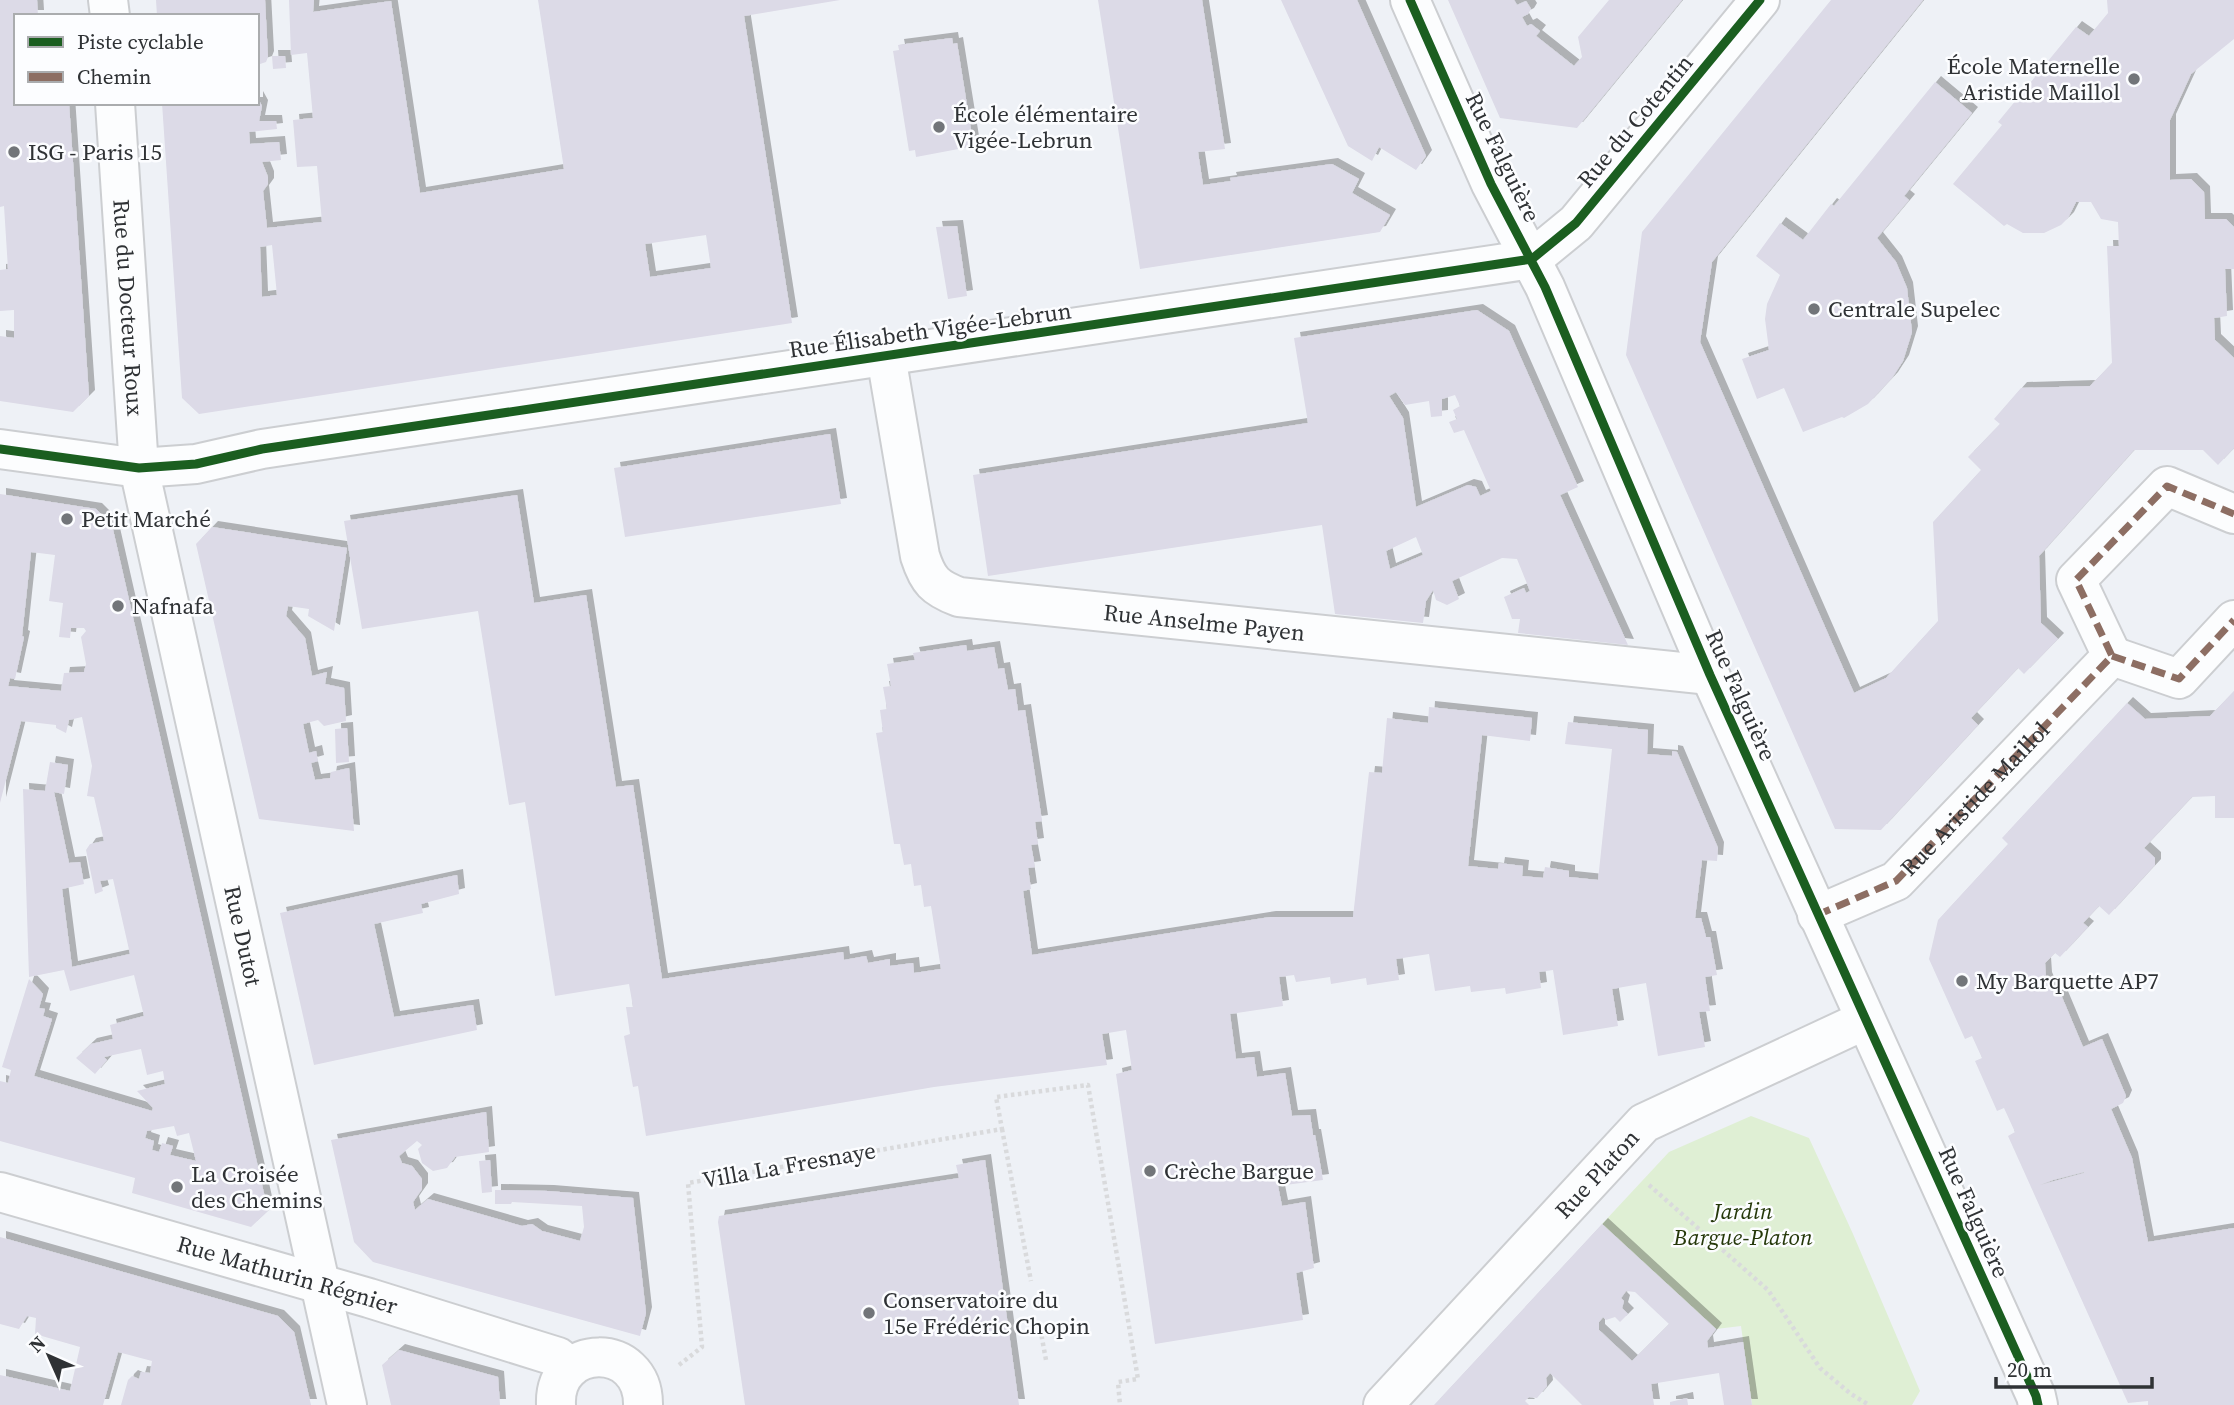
<svg xmlns="http://www.w3.org/2000/svg" width="2234" height="1405" viewBox="0 0 2234 1405" font-family="'Source Serif 4',serif">
<style>
.green{fill:#dfefd4}
.building{fill:#dcdae7;fill-rule:evenodd;filter:url(#shadow)}
.lines{fill:none;stroke-linecap:round;stroke-linejoin:round}
.minor-casing{stroke:#ccced1;stroke-width:42}
.path{stroke:#d9dadc;stroke-width:4.5;stroke-dasharray:3.5 3.5;stroke-linecap:butt}
.minor{stroke:#fcfdfe;stroke-width:38}
.quiet{stroke:#8d6e63;stroke-width:7;stroke-dasharray:14 7;stroke-linecap:butt}
.cycleway-casing{stroke:#fcfdff;stroke-width:13}
.cycleway{stroke:#1b5e20;stroke-width:9}
.poi-dot{fill:#727579;stroke:#fcfdff;stroke-width:2.5}
.labels{text-anchor:middle;stroke-width:5;stroke-linejoin:round;paint-order:stroke}
.poi-label{font-size:23px;fill:#2f3235;stroke:#fcfdff;text-anchor:start}
.street-label{font-size:23px;fill:#2f3235;stroke:#fcfdff}
.park-label{font-size:23px;font-style:italic;fill:#25380a;stroke:#fcfdff}
</style>
<defs>
<filter id="shadow"><feDropShadow dx="6" dy="-6" stdDeviation="0" flood-color="#0004"/></filter>
</defs>
<rect width="100%" height="100%" fill="#eef1f6"/>
<path class="green" d="M 1751,1116 L 1809,1138 L 1853,1234 L 1920,1391 L 1912,1405 L 1752,1405 L 1741,1326 L 1716,1329 L 1602,1224 L 1669,1152 Z"/>
<path class="building" d="M 0,0 L 37,0 L 38,16 L 16,16 L 16,103 L 69,103 L 89,396 L 73,412 L 0,401 L 0,336 L 14,338 L 14,310 L 0,311 L 0,270 L 8,269 L 4,206 L 0,207 Z
M 156,0 L 265,0 L 268,57 L 266,62 L 257,65 L 257,16 L 157,16 Z
M 289,0 L 314,0 L 313,12 L 391,1 L 420,193 L 564,169 L 538,0 L 840,0 L 744,16 L 792,323 L 199,414 L 182,398 L 162,103 L 257,103 L 257,97 L 262,106 L 259,121 L 276,121 L 277,129 L 249,132 L 250,144 L 279,142 L 281,160 L 262,162 L 268,177 L 268,184 L 263,191 L 267,228 L 322,222 L 317,166 L 297,167 L 293,120 L 313,118 L 307,53 L 291,55 ZM 706,235 L 711,268 L 650,277 L 645,244 ZM 272,245 L 277,295 L 262,297 L 260,247 Z
M 1098,0 L 1202,0 L 1225,149 L 1198,152 L 1203,185 L 1231,181 L 1230,178 L 1332,164 L 1359,179 L 1352,193 L 1390,215 L 1380,232 L 1140,269 Z
M 1281,0 L 1357,0 L 1426,156 L 1416,170 L 1379,147 L 1372,161 L 1348,146 Z
M 1448,0 L 1514,0 L 1517,5 L 1526,1 L 1531,9 L 1528,14 L 1522,17 L 1527,26 L 1531,24 L 1540,31 L 1536,36 L 1574,66 L 1582,57 L 1578,37 L 1609,0 L 1682,0 L 1577,128 L 1500,118 Z
M 1831,0 L 1923,0 L 1712,262 L 1700,342 L 1854,693 L 1886,678 L 1938,621 L 1933,522 L 1981,470 L 1968,457 L 2000,424 L 1994,419 L 2021,388 L 2090,386 L 2112,363 L 2107,246 L 2119,246 L 2118,222 L 2101,219 L 2091,202 L 2076,202 L 2068,218 L 2061,225 L 2044,233 L 2023,233 L 2007,224 L 2004,226 L 1953,184 L 2002,125 L 1998,122 L 2076,27 L 2089,36 L 2108,13 L 2107,0 L 2234,0 L 2234,39 L 2191,74 L 2170,120 L 2170,180 L 2191,179 L 2204,192 L 2205,219 L 2226,219 L 2234,227 L 2234,269 L 2225,269 L 2227,316 L 2214,318 L 2215,340 L 2234,358 L 2234,448 L 2218,465 L 2203,450 L 2134,450 L 2039,556 L 2041,623 L 2058,639 L 2024,674 L 2018,668 L 1971,718 L 1978,725 L 1881,830 L 1835,829 L 1626,355 L 1642,232 Z
M 952,38 L 953,44 L 957,43 L 973,142 L 968,142 L 969,147 L 916,157 L 915,150 L 909,151 L 893,51 L 899,50 L 898,45 Z
M 272,56 L 285,56 L 286,68 L 273,69 Z
M 1935,82 L 1972,113 L 1904,196 L 1909,200 L 1877,238 L 1896,262 L 1907,288 L 1912,332 L 1903,361 L 1892,378 L 1868,404 L 1844,418 L 1842,417 L 1803,432 L 1784,388 L 1757,399 L 1742,359 L 1769,350 L 1765,319 L 1767,304 L 1780,275 L 1756,256 L 1780,223 L 1803,240 L 1831,204 L 1834,206 Z
M 957,226 L 967,296 L 948,299 L 936,227 Z
M 1477,310 L 1509,331 L 1578,487 L 1560,495 L 1628,645 L 1518,633 L 1520,619 L 1512,619 L 1504,597 L 1524,588 L 1526,593 L 1530,591 L 1517,559 L 1502,558 L 1452,581 L 1459,599 L 1447,605 L 1436,600 L 1433,590 L 1426,601 L 1423,623 L 1335,614 L 1322,525 L 988,576 L 973,475 L 1308,423 L 1294,338 ZM 1396,392 L 1405,405 L 1429,401 L 1431,417 L 1442,416 L 1442,399 L 1455,395 L 1460,406 L 1453,410 L 1457,419 L 1449,422 L 1454,433 L 1464,430 L 1491,491 L 1480,496 L 1476,487 L 1468,485 L 1416,507 L 1403,418 L 1389,396 ZM 1416,537 L 1423,555 L 1390,569 L 1386,551 Z
M 830,434 L 841,504 L 625,537 L 614,468 Z
M 0,494 L 96,509 L 112,525 L 268,1211 L 251,1227 L 132,1193 L 135,1178 L 0,1141 L 0,1081 L 8,1083 L 11,1070 L 2,1067 L 29,979 L 43,994 L 39,1008 L 45,1009 L 43,1016 L 52,1019 L 34,1076 L 152,1111 L 153,1108 L 137,1091 L 165,1084 L 163,1071 L 147,1075 L 141,1049 L 104,1057 L 107,1060 L 95,1074 L 76,1058 L 91,1044 L 113,1039 L 110,1025 L 144,1016 L 134,975 L 70,991 L 64,970 L 29,977 L 23,789 L 45,791 L 50,762 L 68,765 L 64,794 L 54,792 L 69,863 L 80,862 L 84,884 L 62,889 L 72,967 L 130,954 L 113,879 L 100,881 L 103,891 L 95,894 L 93,883 L 86,850 L 90,844 L 104,841 L 94,797 L 87,796 L 92,766 L 82,717 L 69,720 L 66,733 L 56,728 L 56,725 L 21,721 L 0,803 ZM 31,552 L 55,555 L 49,601 L 63,603 L 59,637 L 70,638 L 71,628 L 84,628 L 86,631 L 81,637 L 86,664 L 84,672 L 64,673 L 61,691 L 8,686 L 10,678 L 15,679 L 24,637 L 22,636 ZM 174,1126 L 177,1136 L 189,1133 L 196,1161 L 170,1155 L 173,1146 L 162,1143 L 159,1152 L 152,1150 L 154,1141 L 145,1138 L 147,1131 Z
M 517,495 L 534,603 L 586,595 L 616,787 L 633,785 L 662,979 L 843,952 L 844,960 L 866,956 L 868,963 L 890,959 L 890,966 L 913,963 L 914,973 L 941,969 L 931,906 L 924,907 L 921,885 L 914,886 L 911,864 L 904,865 L 900,844 L 894,844 L 876,733 L 883,732 L 880,710 L 887,709 L 883,687 L 891,686 L 887,664 L 915,660 L 913,653 L 966,645 L 967,651 L 994,647 L 998,669 L 1004,668 L 1008,690 L 1015,689 L 1018,711 L 1025,710 L 1042,821 L 1035,822 L 1038,844 L 1031,845 L 1035,867 L 1028,868 L 1031,889 L 1023,891 L 1032,955 L 1270,917 L 1353,917 L 1369,772 L 1382,773 L 1387,718 L 1428,723 L 1429,707 L 1532,718 L 1530,741 L 1482,735 L 1468,866 L 1498,869 L 1499,863 L 1523,866 L 1522,876 L 1543,878 L 1545,867 L 1569,871 L 1569,877 L 1598,880 L 1612,749 L 1565,744 L 1568,722 L 1648,730 L 1647,754 L 1672,756 L 1672,751 L 1677,752 L 1718,848 L 1717,861 L 1702,860 L 1695,918 L 1701,918 L 1706,937 L 1710,937 L 1717,975 L 1705,977 L 1710,1011 L 1699,1012 L 1705,1047 L 1658,1056 L 1646,983 L 1612,989 L 1618,1026 L 1563,1035 L 1553,970 L 1539,972 L 1541,988 L 1506,994 L 1505,988 L 1471,992 L 1470,986 L 1435,991 L 1429,954 L 1396,959 L 1399,980 L 1367,985 L 1366,978 L 1331,984 L 1330,977 L 1296,982 L 1294,975 L 1279,977 L 1283,1006 L 1230,1014 L 1236,1059 L 1254,1057 L 1257,1077 L 1285,1073 L 1292,1116 L 1310,1115 L 1313,1135 L 1315,1135 L 1323,1180 L 1278,1186 L 1282,1206 L 1305,1202 L 1314,1268 L 1296,1273 L 1303,1320 L 1155,1344 L 1116,1074 L 1132,1070 L 1126,1030 L 1102,1034 L 1107,1065 L 934,1087 L 646,1136 L 638,1086 L 633,1087 L 624,1036 L 630,1034 L 626,1007 L 633,1007 L 629,984 L 555,996 L 525,802 L 509,805 L 478,611 L 362,629 L 344,521 Z
M 212,527 L 347,548 L 334,631 L 308,616 L 309,609 L 288,606 L 286,616 L 305,638 L 312,676 L 327,672 L 325,684 L 344,688 L 346,721 L 324,726 L 318,720 L 303,724 L 309,753 L 316,751 L 318,761 L 311,763 L 315,780 L 330,778 L 331,772 L 349,768 L 354,831 L 259,819 L 196,544 Z
M 2234,691 L 2234,818 L 2215,818 L 2215,796 L 2192,797 L 2144,848 L 2155,858 L 2155,865 L 2109,915 L 2099,906 L 2083,923 L 2088,927 L 2060,957 L 2055,953 L 2045,963 L 2046,978 L 2052,992 L 2059,990 L 2083,1047 L 2102,1039 L 2126,1096 L 2123,1103 L 2111,1109 L 2132,1158 L 2148,1242 L 2234,1228 L 2234,1405 L 2148,1405 L 2148,1401 L 2128,1403 L 2008,1136 L 2015,1132 L 2004,1108 L 1997,1111 L 1975,1061 L 1982,1058 L 1972,1036 L 1965,1039 L 1929,959 L 1938,920 L 2008,844 L 2002,838 L 2127,703 L 2145,719 L 2210,716 ZM 2084,1172 L 2084,1173 L 2040,1185 L 2053,1180 Z
M 347,728 L 349,762 L 336,763 L 335,729 Z
M 457,875 L 459,894 L 421,904 L 423,913 L 374,924 L 394,1017 L 473,1005 L 477,1030 L 314,1065 L 280,913 Z
M 486,1112 L 489,1152 L 455,1157 L 447,1168 L 433,1171 L 422,1163 L 418,1149 L 422,1145 L 417,1141 L 399,1156 L 402,1163 L 412,1166 L 422,1179 L 422,1189 L 413,1202 L 415,1210 L 428,1199 L 522,1226 L 532,1224 L 542,1231 L 580,1241 L 584,1227 L 582,1206 L 512,1202 L 511,1204 L 495,1204 L 495,1190 L 548,1191 L 633,1198 L 646,1313 L 640,1336 L 373,1262 L 354,1242 L 331,1140 Z
M 490,1160 L 492,1192 L 482,1193 L 479,1161 Z
M 985,1160 L 1019,1405 L 745,1405 L 718,1222 L 719,1216 L 959,1178 L 956,1165 Z
M 1602,1224 L 1716,1329 L 1707,1341 L 1708,1348 L 1743,1342 L 1752,1405 L 1724,1405 L 1719,1373 L 1651,1384 L 1654,1405 L 1582,1405 L 1550,1373 L 1546,1378 L 1547,1386 L 1537,1398 L 1529,1397 L 1525,1401 L 1529,1405 L 1434,1405 ZM 1626,1291 L 1635,1292 L 1669,1324 L 1632,1361 L 1599,1330 L 1599,1322 L 1603,1317 L 1606,1320 L 1615,1317 L 1620,1322 L 1628,1314 L 1622,1308 L 1624,1301 L 1621,1298 Z
M 0,1237 L 278,1316 L 294,1332 L 311,1405 L 121,1405 L 128,1380 L 132,1376 L 139,1379 L 141,1372 L 150,1373 L 152,1361 L 118,1352 L 103,1405 L 0,1405 L 0,1375 L 70,1391 L 80,1347 L 35,1334 L 36,1318 L 27,1316 L 19,1329 L 0,1324 Z
M 399,1350 L 498,1377 L 500,1405 L 391,1405 L 382,1365 Z
M 1687,1398 L 1688,1405 L 1670,1405 L 1670,1402 Z"/>
<g class="lines">
<defs>
<g id="minor">
<path d="M 108,0 L 110,16"/>
<path d="M 1410,0 L 1491,184 L 1545,287 L 1710,675 L 2036,1396 L 2038,1405"/>
<path id="s1" d="M 115,103 L 139,468 L 347,1405"/>
<path d="M 1532,259 L 1576,223 L 1760,0"/>
<path id="s2" d="M 886,356 L 920,556 C 928,581 935,588 959,597 L 1710,675"/>
<path d="M 0,449 L 139,468 L 196,464 L 262,449 L 1532,259"/>
<path d="M 2112,656 L 2179,679 L 2234,620"/>
<path d="M 1817,915 L 1896,881 L 2112,656 L 2076,580 L 2167,486 L 2234,514"/>
<path id="s3" d="M 0,1192 L 369,1298 L 558,1357 L 570,1368"/>
<path d="M 556,1405 C 553,1342 644,1341 643,1405"/>
<path id="s4" d="M 1383,1405 L 1644,1123 L 1865,1020"/>
</g>
</defs>
<use href="#minor" class="minor-casing"/>
<path class="path" d="M 1002,1129 L 1031,1281
M 1649,1185 L 1768,1290 L 1820,1368 L 1851,1394 L 1869,1405
M 1039,1322 L 1046,1360
M 679,1365 L 702,1347 L 688,1183 L 1002,1129 L 996,1097 L 1088,1085 L 1138,1379 L 1118,1382 L 1120,1405"/>
<use href="#minor" class="minor"/>
<g class="quiet">
<path d="M 2112,656 L 2179,679 L 2234,620"/>
<path id="s5" d="M 1817,915 L 1896,881 L 2112,656 L 2076,580 L 2167,486 L 2234,514"/>
</g>
<defs>
<path id="cycleway" d="M 1410,0 L 1491,184 L 1545,287 L 1710,675 L 2036,1396 L 2038,1405
M 1532,259 L 1576,223 L 1760,0
M 0,449 L 139,468 L 196,464 L 262,449 L 1532,259"/>
</defs>
<use href="#cycleway" class="cycleway-casing"/>
<use href="#cycleway" class="cycleway"/>
</g>
<g class="poi-dot">
<circle cx="2134" cy="79" r="7"/>
<circle cx="939" cy="127" r="7"/>
<circle cx="14" cy="152" r="7"/>
<circle cx="1814" cy="309" r="7"/>
<circle cx="67" cy="519" r="7"/>
<circle cx="118" cy="606" r="7"/>
<circle cx="1962" cy="981" r="7"/>
<circle cx="1150" cy="1171" r="7"/>
<circle cx="177" cy="1187" r="7"/>
<circle cx="869" cy="1313" r="7"/>
</g>
<g class="labels">
<g class="poi-label">
<text x="2120" y="74" text-anchor="end">École Maternelle<tspan x="2120" dy="26">Aristide Maillol</tspan></text>
<text x="953" y="122">École élémentaire<tspan x="953" dy="26">Vigée-Lebrun</tspan></text>
<text x="28" y="160">ISG - Paris 15</text>
<text x="1828" y="317">Centrale Supelec</text>
<text x="81" y="527">Petit Marché</text>
<text x="132" y="614">Nafnafa</text>
<text x="1976" y="989">My Barquette AP7</text>
<text x="1164" y="1179">Crèche Bargue</text>
<text x="191" y="1182">La Croisée<tspan x="191" dy="26">des Chemins</tspan></text>
<text x="883" y="1308">Conservatoire du<tspan x="883" dy="26">15e Frédéric Chopin</tspan></text>
</g>
<g class="street-label">
<text transform="translate(1635 121) rotate(-50)" y="8">Rue du Cotentin</text>
<text transform="translate(1503 157) rotate(64)" y="8">Rue Falguière</text>
<text dy="8" stroke="none"><textPath href="#s1" startOffset="205">Rue du Docteur Roux</textPath></text>
<text transform="translate(930 330) rotate(-8)" y="8">Rue Élisabeth Vigée-Lebrun</text>
<text dy="8" stroke="none"><textPath href="#s2" startOffset="509">Rue Anselme Payen</textPath></text>
<text transform="translate(1741 695) rotate(66)" y="8">Rue Falguière</text>
<text dy="8" stroke="none"><textPath href="#s5" startOffset="200">Rue Aristide Maillol</textPath></text>
<text dy="8" stroke="none"><textPath href="#s1" startOffset="845">Rue Dutot</textPath></text>
<text transform="translate(789 1165) rotate(-10)" y="8">Villa La Fresnaye</text>
<text dy="8" stroke="none"><textPath href="#s4" startOffset="315">Rue Platon</textPath></text>
<text transform="translate(1974 1212) rotate(66)" y="8">Rue Falguière</text>
<text dy="8" stroke="none"><textPath href="#s3" startOffset="299">Rue Mathurin Régnier</textPath></text>
</g>
<g class="park-label">
<text x="1743" y="1219">Jardin<tspan x="1743" dy="26">Bargue-Platon</tspan></text>
</g>
</g>
<rect x="14" y="14" width="245" height="91" fill="#fcfdff" stroke="#aaacae" stroke-width="2"/>
<rect x="28" y="37" width="35" height="10" fill="#1b5e20" stroke="#aaacae" stroke-width="2"/>
<text x="77" y="49" font-size="21" fill="#2f3235">Piste cyclable</text>
<rect x="28" y="72" width="35" height="10" fill="#8d6e63" stroke="#aaacae" stroke-width="2"/>
<text x="77" y="84" font-size="21" fill="#2f3235">Chemin</text>
<g transform="translate(49 1356) rotate(315)" stroke="#fcfdff" stroke-width="5" paint-order="stroke">
<path d="M0-5L12 26L0 18L-12 26Z" fill="#2f3235"/>
<text y="-10" font-size="19" font-weight="bold" text-anchor="middle" fill="#2f3235">N</text>
</g>
<path d="M1996 1377v10h156v-10" fill="none" stroke="#2f3235" stroke-width="3.5"/>
<text x="2007" y="1377" font-size="21" fill="#2f3235" stroke="#fcfdff" stroke-width="5" paint-order="stroke">20 m</text>
</svg>
